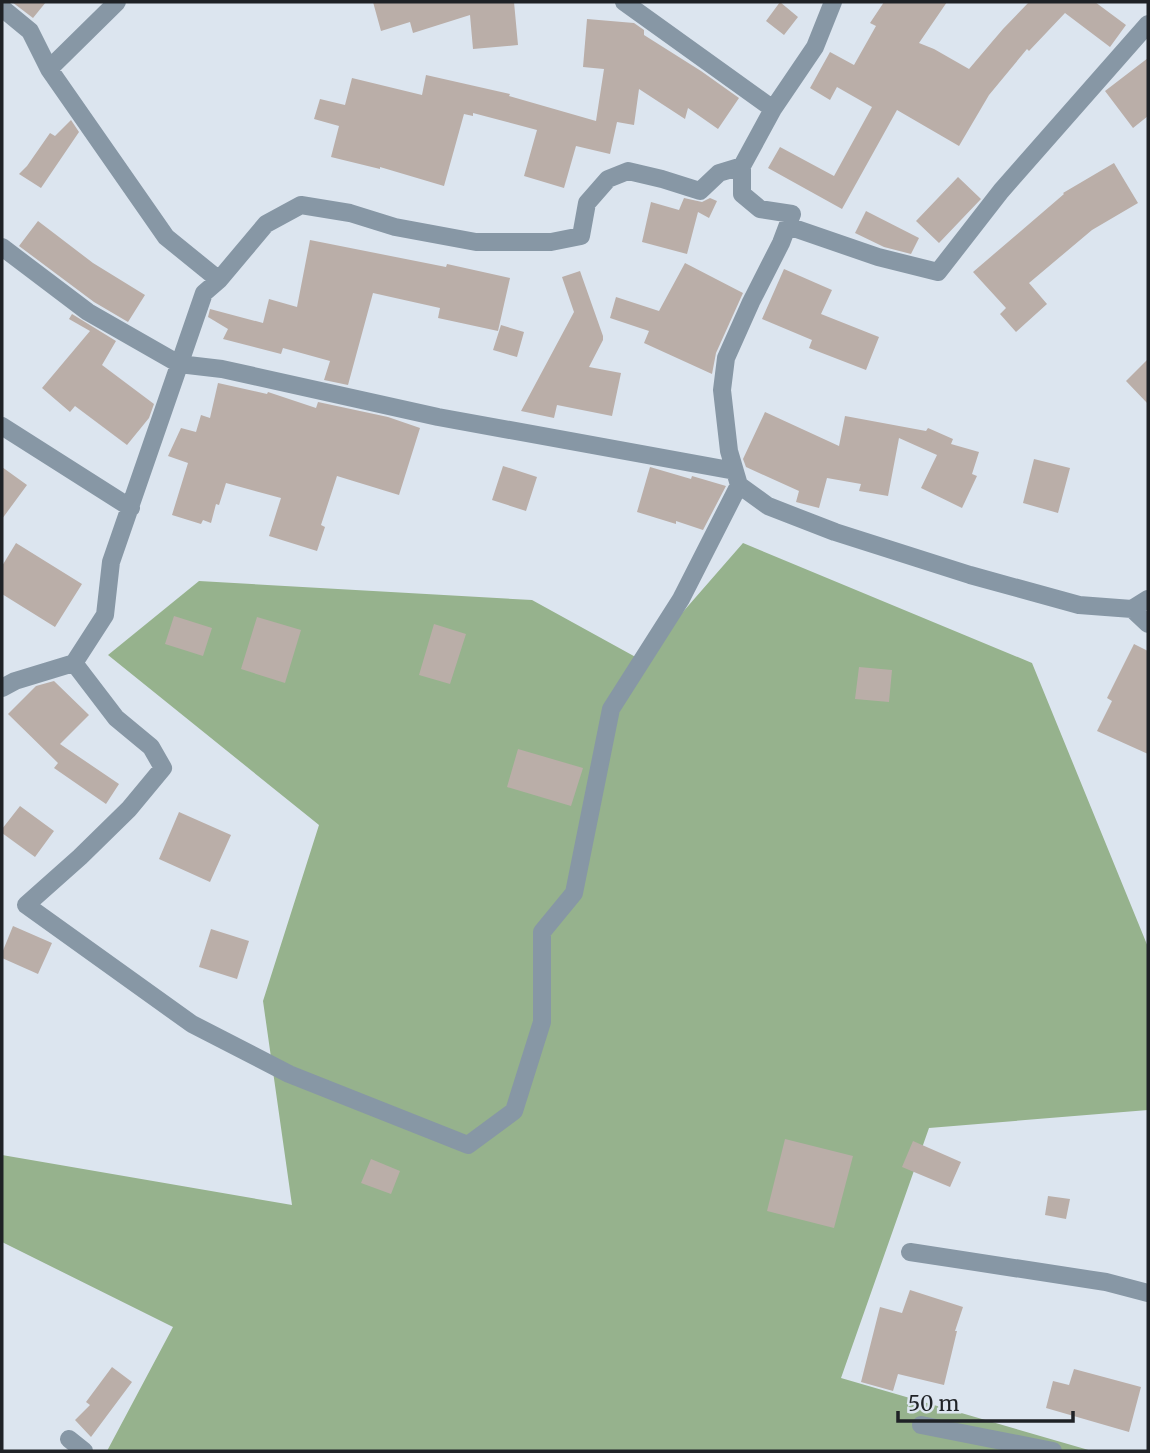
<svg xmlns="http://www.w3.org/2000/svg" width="1150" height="1453" viewBox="0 0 1150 1453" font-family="Merriweather,serif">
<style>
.forest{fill:#96b28d}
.building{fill:#baaea8}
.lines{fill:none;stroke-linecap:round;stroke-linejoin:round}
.street{stroke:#8797a5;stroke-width:18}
</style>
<rect width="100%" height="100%" fill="#dce5ef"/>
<path class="forest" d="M 743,543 L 1032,663 L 1148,947 L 1148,1110 L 929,1128 L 841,1378 L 1092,1451 L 107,1451 L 173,1327 L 2,1242 L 2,1155 L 292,1205 L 263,1001 L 319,825 L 108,655 L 199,581 L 532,600 L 641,660 Z"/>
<path class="building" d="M 12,2 L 46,2 L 33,18 Z
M 373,2 L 514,2 L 518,45 L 473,49 L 470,15 L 413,33 L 410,22 L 381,31 Z
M 780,2 L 798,17 L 784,35 L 766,21 Z
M 884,2 L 947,2 L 919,43 L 934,49 L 969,69 L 1003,29 L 1029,2 L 1095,2 L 1126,25 L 1110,47 L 1065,13 L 1029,51 L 1027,49 L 989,95 L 959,146 L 897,110 L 842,209 L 768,168 L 780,147 L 834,176 L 872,107 L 837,87 L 830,100 L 810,88 L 830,52 L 854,65 L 876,26 L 870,23 Z
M 587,19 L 634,23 L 644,30 L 644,35 L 701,71 L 739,98 L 718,129 L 688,108 L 685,119 L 639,89 L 634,125 L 617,122 L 610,154 L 576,146 L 564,188 L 524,176 L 537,130 L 473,113 L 473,116 L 464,114 L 444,186 L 380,167 L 380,169 L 331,157 L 339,126 L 314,119 L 320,99 L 345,105 L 352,78 L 422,95 L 426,75 L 510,94 L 509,96 L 596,121 L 604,69 L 583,67 Z
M 1148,58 L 1148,116 L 1133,128 L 1105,91 Z
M 71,120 L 79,132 L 41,188 L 19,174 L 27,166 L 50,133 L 55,136 Z
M 1114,163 L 1138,203 L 1092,230 L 1029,283 L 1047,304 L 1016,332 L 1000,314 L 1006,308 L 973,272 L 1064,194 L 1063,193 Z
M 958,177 L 981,199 L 939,243 L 916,221 Z
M 684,198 L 702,202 L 710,198 L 717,201 L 709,218 L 698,212 L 687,254 L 642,242 L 651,202 L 679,210 Z
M 866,211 L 919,238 L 911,254 L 884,247 L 855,233 Z
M 38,221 L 93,263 L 145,295 L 128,322 L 94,302 L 19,246 Z
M 310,240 L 446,267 L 447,264 L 510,278 L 498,331 L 438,318 L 440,308 L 373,293 L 348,385 L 324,380 L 330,361 L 283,348 L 281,354 L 223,339 L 228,329 L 208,317 L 210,309 L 263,323 L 269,299 L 297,307 Z
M 685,263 L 743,293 L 716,353 L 712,374 L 644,343 L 649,331 L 610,318 L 616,297 L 659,311 Z
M 784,269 L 832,290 L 821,314 L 879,337 L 866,370 L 809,348 L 812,340 L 762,319 Z
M 580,271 L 603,336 L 603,340 L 589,367 L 621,373 L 612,416 L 557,405 L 554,418 L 521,411 L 574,312 L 562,277 Z
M 72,314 L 116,341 L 102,365 L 154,404 L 149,418 L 127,445 L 75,406 L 70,412 L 42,388 L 90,331 L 69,319 Z
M 501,325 L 524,332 L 517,357 L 493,350 Z
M 1148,359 L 1148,404 L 1126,381 Z
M 218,383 L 267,394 L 268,392 L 316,408 L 318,402 L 388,417 L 420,428 L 399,495 L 337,476 L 321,525 L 325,527 L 317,551 L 269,536 L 281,498 L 226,483 L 219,505 L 216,504 L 211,523 L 203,520 L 201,524 L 172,515 L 188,463 L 168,456 L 181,428 L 196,432 L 201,415 L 210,418 Z
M 765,412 L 839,446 L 845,416 L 926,431 L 928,428 L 953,439 L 951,444 L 979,452 L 972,474 L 977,476 L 962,508 L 921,488 L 937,455 L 899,438 L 888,496 L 859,491 L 861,484 L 827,478 L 819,508 L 796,502 L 799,491 L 746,467 L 743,459 Z
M 1034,459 L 1070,468 L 1058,513 L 1023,503 Z
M 503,466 L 537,477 L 526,511 L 492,500 Z
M 2,467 L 27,485 L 2,519 Z
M 650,467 L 691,479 L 692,476 L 726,486 L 703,530 L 676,521 L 676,524 L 637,512 Z
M 16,543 L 82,584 L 55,627 L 2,594 L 2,566 Z
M 174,616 L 212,628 L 203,656 L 165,644 Z
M 257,617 L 301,630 L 285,683 L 241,669 Z
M 434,624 L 466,634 L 450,684 L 419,675 Z
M 1134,644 L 1148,651 L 1148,754 L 1097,731 L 1112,701 L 1107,698 Z
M 859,667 L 892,670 L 889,702 L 855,699 Z
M 54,681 L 89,715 L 60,744 L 119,784 L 106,804 L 54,768 L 58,763 L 8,714 L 36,686 Z
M 518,749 L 583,768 L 571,806 L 507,787 Z
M 20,806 L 54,831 L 35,857 L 2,833 L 2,829 Z
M 179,812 L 231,835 L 210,882 L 159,859 Z
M 13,926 L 52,943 L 38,974 L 2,958 L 2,953 Z
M 211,929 L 249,941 L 237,979 L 199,967 Z
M 785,1139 L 853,1156 L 834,1228 L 767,1211 Z
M 913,1141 L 961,1162 L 950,1187 L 902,1167 Z
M 371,1159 L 400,1171 L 391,1194 L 361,1183 Z
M 1048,1196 L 1070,1199 L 1066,1219 L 1045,1215 Z
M 910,1290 L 963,1307 L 955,1331 L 957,1331 L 944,1385 L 898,1374 L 893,1391 L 861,1382 L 880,1307 L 902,1313 Z
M 112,1367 L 132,1382 L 91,1437 L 75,1420 L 90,1405 L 86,1402 Z
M 1074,1369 L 1141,1387 L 1129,1432 L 1046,1408 L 1053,1381 L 1069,1385 Z"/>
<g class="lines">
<path class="street" d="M 624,2 L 773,109
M 2,8 L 30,31 L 49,69 L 166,237 L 219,280
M 49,69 L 117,2
M 742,166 L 742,194 L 760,209 L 792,214 L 781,243 L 751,302 L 726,358 L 722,390 L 729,451 L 739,485 L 768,506 L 835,532 L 970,575 L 1079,605 L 1132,609 L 1148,599
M 788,226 L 878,257 L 938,272 L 1001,191 L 1148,24
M 2,247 L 88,312 L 179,364 L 222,369 L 438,417 L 735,471
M 2,426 L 131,508
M 1132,609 L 1148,624
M 74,663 L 116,718 L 151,747 L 163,768 L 129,809 L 80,857 L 26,905 L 192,1024 L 289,1074 L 468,1145 L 514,1111 L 542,1022 L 542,932 L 574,893 L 611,709 L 681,599 L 739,485
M 2,688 L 15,681 L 74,663 L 105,615 L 111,562 L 204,293 L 219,280 L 266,224 L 301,205 L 350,213 L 395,227 L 476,242 L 551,242 L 581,236 L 587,203 L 608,179 L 628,171 L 662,179 L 700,191 L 719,173 L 742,166 L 773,109 L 815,47 L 833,2
M 910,1252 L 1106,1282 L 1148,1293
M 921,1425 L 1053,1451
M 69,1439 L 84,1451"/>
</g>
<rect width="1150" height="1453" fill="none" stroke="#1f2226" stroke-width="7"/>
<path d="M898 1411v10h175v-10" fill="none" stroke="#1f2226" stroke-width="3.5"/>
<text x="908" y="1411" font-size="21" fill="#1f2226" stroke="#dce5ef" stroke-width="5" paint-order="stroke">50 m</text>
</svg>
